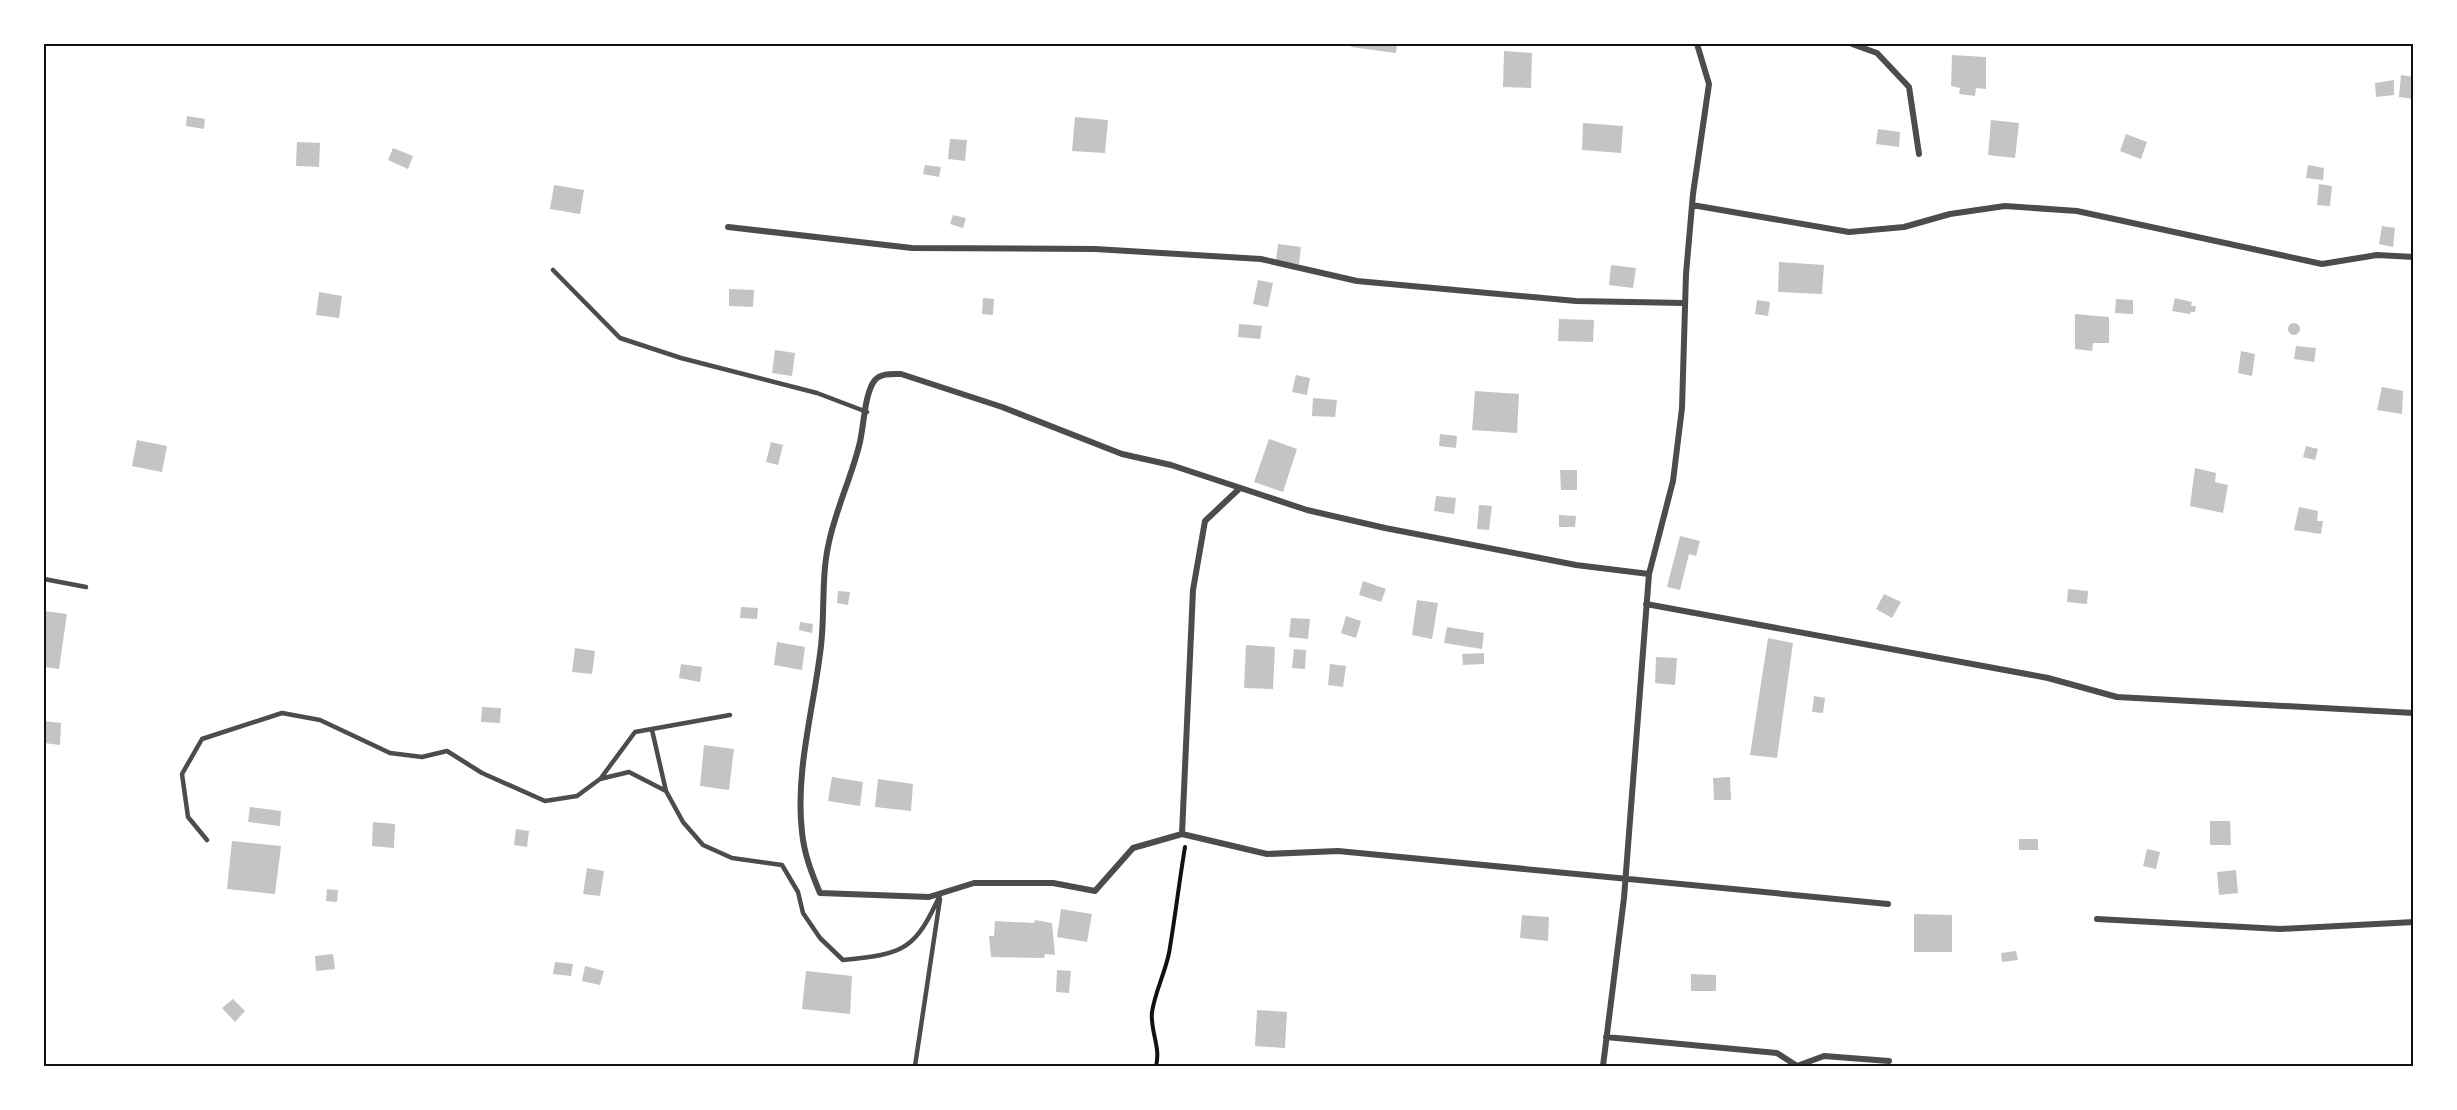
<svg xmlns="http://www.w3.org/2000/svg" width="2457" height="1110" viewBox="0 0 2457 1110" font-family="'Fira Sans Condensed',sans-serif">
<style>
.building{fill:#c4c4c4}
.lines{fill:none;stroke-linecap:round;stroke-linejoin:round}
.path{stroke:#111;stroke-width:4}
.service{stroke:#4c4c4c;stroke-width:4.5}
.minor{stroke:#4c4c4c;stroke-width:6}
.neatline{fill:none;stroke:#111;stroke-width:2}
</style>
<rect width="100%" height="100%" fill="#fff"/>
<path class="building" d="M 1352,44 L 1397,44 L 1396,53 L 1351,47 Z
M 1504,51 L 1532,53 L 1531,88 L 1503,87 Z
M 1952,55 L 1986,57 L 1986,89 L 1976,88 L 1975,96 L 1959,94 L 1960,88 L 1951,86 Z
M 2401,75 L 2414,77 L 2414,99 L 2399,97 Z
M 2394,80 L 2394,95 L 2376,97 L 2375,83 Z
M 187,116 L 205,119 L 204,129 L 186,126 Z
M 1075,117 L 1108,120 L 1105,153 L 1072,151 Z
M 1991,120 L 2019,123 L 2015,158 L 1988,155 Z
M 1583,123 L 1623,126 L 1621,153 L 1582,150 Z
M 1878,129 L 1900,132 L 1899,147 L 1876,144 Z
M 2126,134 L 2147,142 L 2141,159 L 2120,151 Z
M 950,139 L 967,140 L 965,161 L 948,159 Z
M 297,142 L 320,143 L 319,167 L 296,166 Z
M 393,148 L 413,156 L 408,169 L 388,160 Z
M 925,165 L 941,167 L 939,177 L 923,174 Z
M 2308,165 L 2324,168 L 2323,180 L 2306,178 Z
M 2319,184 L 2332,186 L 2330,206 L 2317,205 Z
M 554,185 L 584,190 L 580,214 L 550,209 Z
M 953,215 L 966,218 L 963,228 L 950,224 Z
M 2382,226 L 2395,228 L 2393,247 L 2379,244 Z
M 1278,244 L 1301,247 L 1299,264 L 1276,261 Z
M 1779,262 L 1824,265 L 1822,294 L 1778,292 Z
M 1611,265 L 1636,268 L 1633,288 L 1609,285 Z
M 1258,280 L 1273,283 L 1268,307 L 1253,304 Z
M 729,289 L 754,290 L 753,307 L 729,306 Z
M 319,292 L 342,296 L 339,318 L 316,315 Z
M 983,298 L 994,299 L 993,315 L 982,314 Z
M 2175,298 L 2192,302 L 2191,306 L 2196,306 L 2195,312 L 2191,312 L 2190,314 L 2172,311 Z
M 2116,299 L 2133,300 L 2133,314 L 2115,313 Z
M 1757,300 L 1770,302 L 1768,316 L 1755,314 Z
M 2075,314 L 2109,317 L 2109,343 L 2093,343 L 2092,351 L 2075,349 Z
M 1559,319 L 1594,320 L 1593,342 L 1558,341 Z
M2288 329a6 6 0 1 1 12 0a6 6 0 1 1-12 0Z
M 1239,324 L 1262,326 L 1260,339 L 1238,337 Z
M 2296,346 L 2316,348 L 2314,362 L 2294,359 Z
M 775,350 L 795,353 L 792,376 L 772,373 Z
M 2241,351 L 2255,354 L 2252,376 L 2238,373 Z
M 1296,375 L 1310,378 L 1307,395 L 1292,392 Z
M 2382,387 L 2403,391 L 2402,414 L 2377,410 Z
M 1475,391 L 1519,394 L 1517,433 L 1472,430 Z
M 1313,398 L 1337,400 L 1335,417 L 1312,416 Z
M 1440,434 L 1457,436 L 1456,448 L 1439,446 Z
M 1269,439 L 1297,449 L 1283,492 L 1254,482 Z
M 137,440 L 167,446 L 162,472 L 132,466 Z
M 771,442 L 783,445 L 778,465 L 766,462 Z
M 2306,446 L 2318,449 L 2315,460 L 2303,457 Z
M 2195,468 L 2216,473 L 2215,482 L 2228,485 L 2223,513 L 2190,506 Z
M 1560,470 L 1577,470 L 1577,490 L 1561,490 Z
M 1436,496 L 1456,498 L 1454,514 L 1434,511 Z
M 1479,505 L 1492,506 L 1489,530 L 1477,529 Z
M 2299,507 L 2318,511 L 2317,521 L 2323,521 L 2321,534 L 2294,530 Z
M 1559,515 L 1576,516 L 1575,527 L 1559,527 Z
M 1680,536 L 1700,541 L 1696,556 L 1689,554 L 1680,590 L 1667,587 Z
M 1363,581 L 1386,589 L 1381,602 L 1359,595 Z
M 2068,589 L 2088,591 L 2087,604 L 2067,602 Z
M 838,591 L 850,592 L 848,605 L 837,603 Z
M 1884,594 L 1901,602 L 1892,618 L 1876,609 Z
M 1417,600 L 1438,603 L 1432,639 L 1412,635 Z
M 741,607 L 758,608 L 757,619 L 740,618 Z
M 44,611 L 67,614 L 59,669 L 44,667 Z
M 1346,616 L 1361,621 L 1356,638 L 1341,633 Z
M 1291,618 L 1310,619 L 1308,639 L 1289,637 Z
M 800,622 L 813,624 L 812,633 L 799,630 Z
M 1447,627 L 1484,633 L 1482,649 L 1444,643 Z
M 1768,638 L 1793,643 L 1777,758 L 1750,755 Z
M 777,642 L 805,647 L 802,670 L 774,665 Z
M 1246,645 L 1275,647 L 1273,689 L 1244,688 Z
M 575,648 L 595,651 L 592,674 L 572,672 Z
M 1294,649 L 1306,650 L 1305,669 L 1292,668 Z
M 1484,653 L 1484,664 L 1463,665 L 1462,654 Z
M 1656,657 L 1677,658 L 1675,685 L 1655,683 Z
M 681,664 L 702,667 L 700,682 L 679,678 Z
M 1330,664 L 1346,666 L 1343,687 L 1328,685 Z
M 1814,696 L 1825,698 L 1823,713 L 1812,712 Z
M 482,707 L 501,708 L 500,723 L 481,722 Z
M 44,721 L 61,723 L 60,745 L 44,743 Z
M 704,745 L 734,749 L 729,790 L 700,786 Z
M 832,777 L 863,782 L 860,806 L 828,801 Z
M 1730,777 L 1731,800 L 1714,800 L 1713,778 Z
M 878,779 L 913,784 L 911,811 L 875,807 Z
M 250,807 L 281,811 L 280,826 L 248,822 Z
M 2210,821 L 2230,821 L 2231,845 L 2210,845 Z
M 373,822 L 395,824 L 394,848 L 372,846 Z
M 516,829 L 529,831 L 527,847 L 514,845 Z
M 2019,839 L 2038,839 L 2038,850 L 2019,850 Z
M 232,841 L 281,846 L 275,894 L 227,889 Z
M 2147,849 L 2160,852 L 2156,869 L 2143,866 Z
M 587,868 L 604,871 L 600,896 L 583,894 Z
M 2236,870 L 2238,893 L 2219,895 L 2217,872 Z
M 327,889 L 338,890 L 337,902 L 326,901 Z
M 1061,909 L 1092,914 L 1087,942 L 1057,937 Z
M 1914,914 L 1952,915 L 1952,952 L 1914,952 Z
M 1522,915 L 1549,917 L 1548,941 L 1520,938 Z
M 1035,920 L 1052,923 L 1055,955 L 1045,954 L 1044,958 L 991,957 L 989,936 L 994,936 L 995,921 L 1034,923 Z
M 2016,951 L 2018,960 L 2002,962 L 2001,953 Z
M 333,954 L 335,969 L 316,971 L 315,956 Z
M 555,962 L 573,964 L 571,976 L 553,974 Z
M 585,966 L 604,971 L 600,985 L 582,981 Z
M 1057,970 L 1071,971 L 1069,993 L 1056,992 Z
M 806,971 L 852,976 L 850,1014 L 802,1009 Z
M 1691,974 L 1716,975 L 1716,991 L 1691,991 Z
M 233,999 L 245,1011 L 235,1022 L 222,1008 Z
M 1257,1010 L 1287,1012 L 1285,1048 L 1255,1046 Z"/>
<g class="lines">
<path class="path" d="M 1156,1066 C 1161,1047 1150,1031 1152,1012 C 1155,992 1165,973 1169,953 C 1175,918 1179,883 1185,847"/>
<path class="service" d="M 553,270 L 620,338 L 681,358 L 817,393 L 867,412
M 44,579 L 86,587
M 652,730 L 666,791
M 601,778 L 635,732 L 730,715
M 207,840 L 188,817 L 182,774 L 202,739 L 282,713 L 320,720 L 390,753 L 422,757 L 447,751 L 482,773 L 545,801 L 577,796 L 600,779 L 629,772 L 666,791 L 683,822 L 703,845 L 732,858 L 782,865 L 798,892 L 803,913 L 820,938 L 843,960 C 905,954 915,950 941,893
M 915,1066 L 940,899"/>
<path class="minor" d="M 1852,44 L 1877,53 L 1909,87 L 1919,154
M 1692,205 L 1849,232 L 1904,227 L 1950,214 L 2005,206 L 2077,211 L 2322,264 L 2377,255 L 2414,257
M 728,227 L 912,248 L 1095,249 L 1261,259 L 1357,281 L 1576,301 L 1684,303
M 1649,574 L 1576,565 L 1385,528 L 1307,510 L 1171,465 L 1122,454 L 1002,407 L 901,374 C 892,374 881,373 875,380 C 864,393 864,429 859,446 C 851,478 836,509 829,542 C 821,576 825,612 821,646 C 814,708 795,770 802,832 C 804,854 812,874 820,893 L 929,897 L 974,883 L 1053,883 L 1095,891 L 1133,848 L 1182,834 L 1267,854 L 1338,851 L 1888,904
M 1646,604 L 2048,678 L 2117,697 L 2414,713
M 1182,834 L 1193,590 L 1205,521 L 1240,488
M 2097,919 L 2280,929 L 2414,922
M 1606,1037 L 1777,1053 L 1797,1066 L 1824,1056 L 1889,1061
M 1603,1066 L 1624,898 L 1649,574 L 1673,481 L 1682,408 L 1686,274 L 1693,194 L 1709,84 L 1697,44"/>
</g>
<rect width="2457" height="1110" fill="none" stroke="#ffffff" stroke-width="90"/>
<rect x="45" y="45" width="2367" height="1020" class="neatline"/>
</svg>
